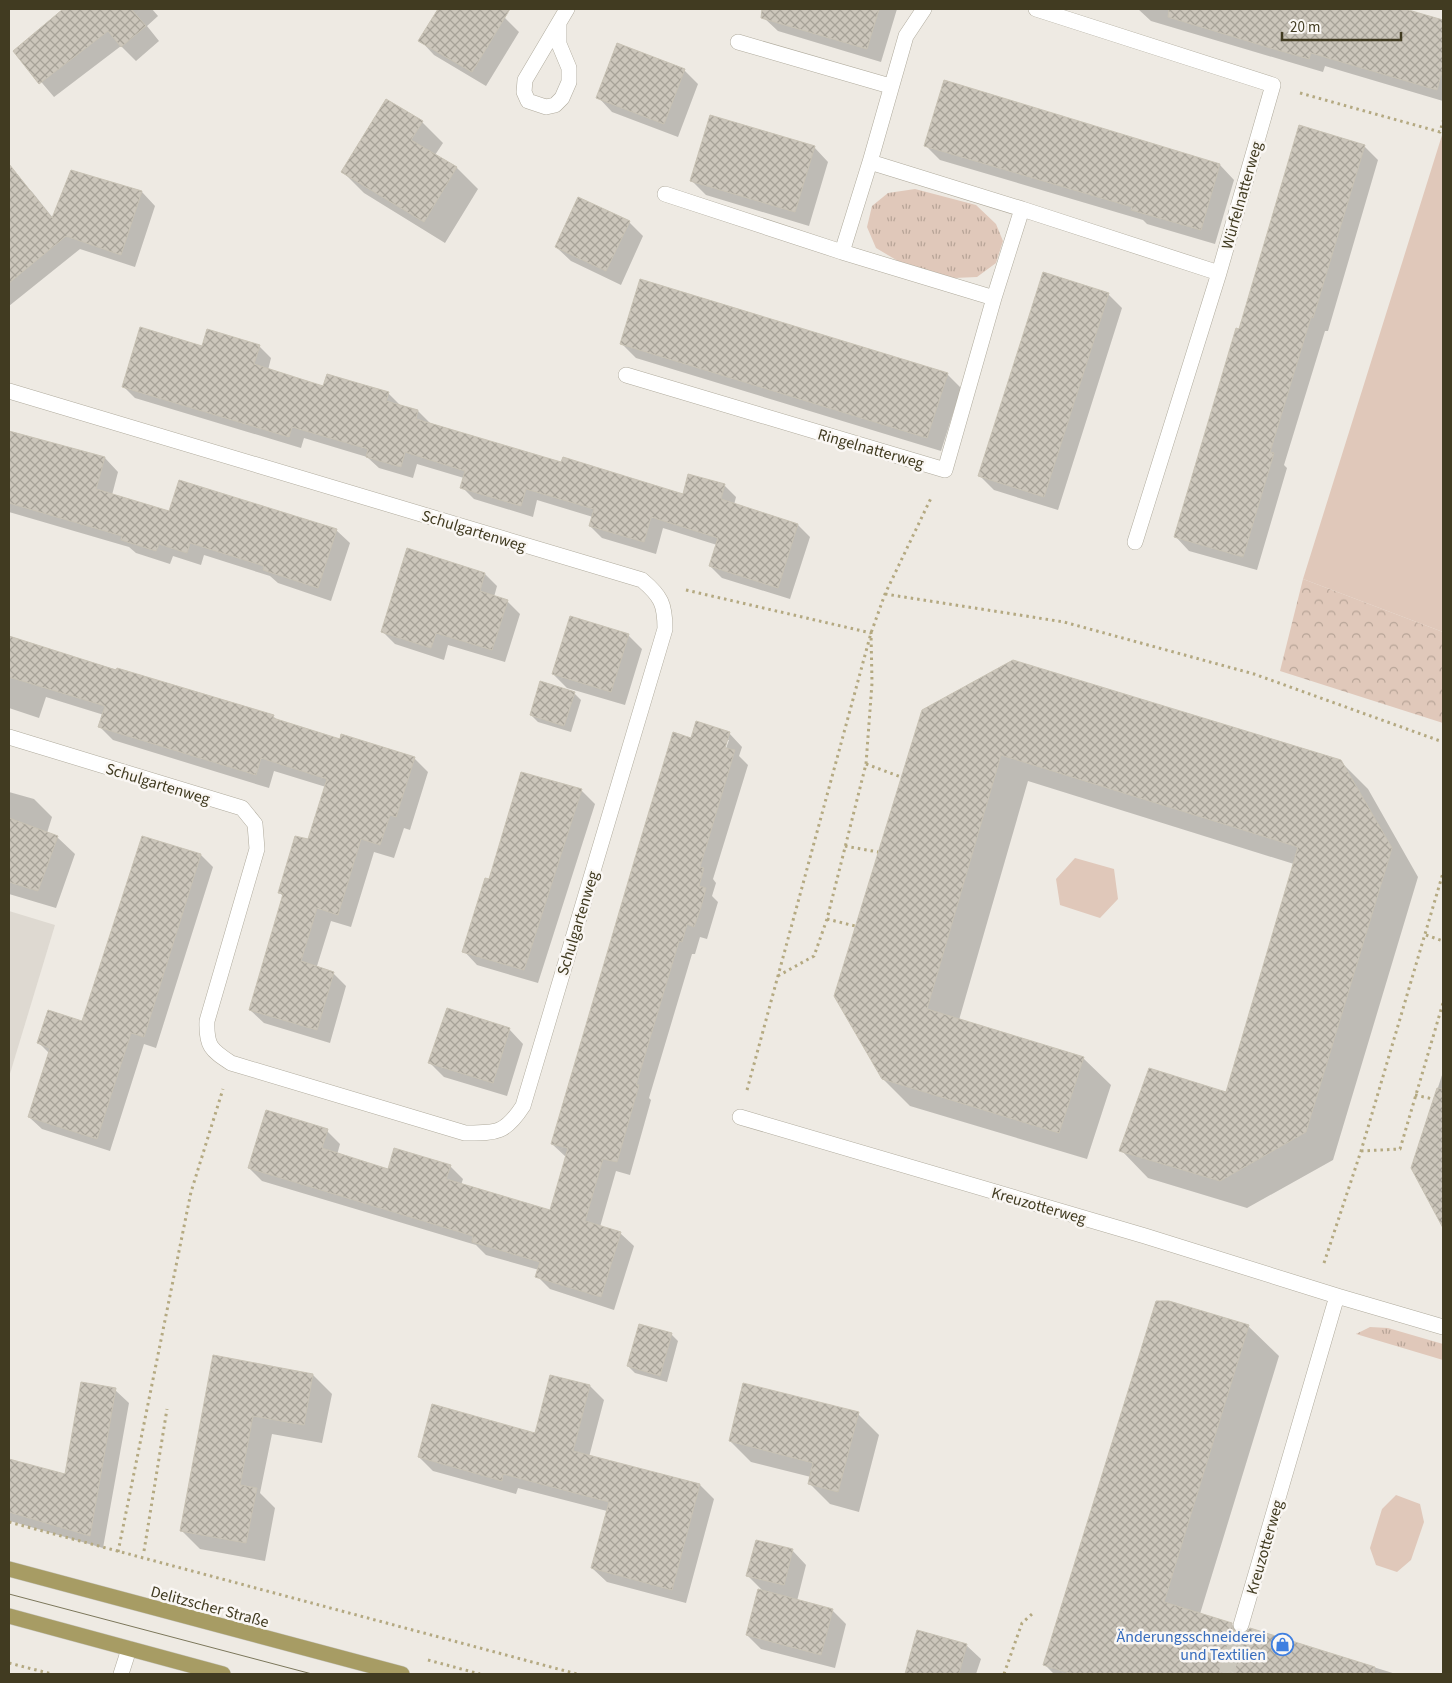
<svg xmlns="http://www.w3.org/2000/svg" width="1452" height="1683" viewBox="0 0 1452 1683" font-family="'Source Sans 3',sans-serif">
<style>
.built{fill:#ded9d1}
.grass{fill:url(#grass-tufts)}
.forest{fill:url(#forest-crowns)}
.park{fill:#e0c8ba}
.shadow{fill:#0003;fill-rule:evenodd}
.building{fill:url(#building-cross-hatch);stroke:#c8c2b4}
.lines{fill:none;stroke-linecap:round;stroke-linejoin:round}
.minor-tunnel{stroke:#cbc7bc;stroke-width:15;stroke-dasharray:15 8;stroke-linecap:butt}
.minor-casing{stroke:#b0ab9d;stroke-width:16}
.major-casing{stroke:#cac8c1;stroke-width:16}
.path{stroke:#b4a981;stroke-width:3;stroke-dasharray:2.5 4;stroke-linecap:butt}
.minor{stroke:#fff;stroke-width:15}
.major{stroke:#a79c64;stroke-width:15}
.tram{stroke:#7c775b;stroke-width:1}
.labels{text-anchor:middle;stroke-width:5;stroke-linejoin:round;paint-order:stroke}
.street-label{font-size:16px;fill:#413b21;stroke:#faf7f4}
.shop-label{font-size:16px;fill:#366cbe;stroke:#faf7f4;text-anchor:end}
</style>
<defs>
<pattern id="grass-tufts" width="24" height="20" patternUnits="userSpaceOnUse" patternTransform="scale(1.25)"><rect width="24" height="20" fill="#e0c8ba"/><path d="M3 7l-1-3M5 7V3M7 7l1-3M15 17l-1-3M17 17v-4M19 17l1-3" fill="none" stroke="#b7a497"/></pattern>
<pattern id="forest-crowns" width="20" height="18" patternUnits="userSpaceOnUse" patternTransform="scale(1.25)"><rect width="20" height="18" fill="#e0c8ba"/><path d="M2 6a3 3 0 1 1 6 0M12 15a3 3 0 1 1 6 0" fill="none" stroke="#b7a497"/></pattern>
<pattern id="building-cross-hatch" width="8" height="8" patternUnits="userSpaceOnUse" patternTransform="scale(1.25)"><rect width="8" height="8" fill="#ccc6bb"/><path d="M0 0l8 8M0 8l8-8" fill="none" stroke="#a7a298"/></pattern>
</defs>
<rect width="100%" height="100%" fill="#eeeae3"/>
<path class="built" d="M 9,911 L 55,925 L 9,1077 Z"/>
<path class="grass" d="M 915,189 L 976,205 L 996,224 L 1003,241 L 996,263 L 977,277 L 954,278 L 898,261 L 876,248 L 867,227 L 872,206 L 888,193 Z
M 1370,1327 L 1388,1328 L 1443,1344 L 1443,1360 L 1356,1334 Z"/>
<path class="forest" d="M 1303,579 L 1443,632 L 1443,723 L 1280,671 Z"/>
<path class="park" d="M 1443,132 L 1443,632 L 1303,579 Z
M 1075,858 L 1114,869 L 1118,899 L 1100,918 L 1060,905 L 1056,879 Z
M 1396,1495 L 1420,1504 L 1424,1522 L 1411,1560 L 1397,1572 L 1376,1565 L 1370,1548 L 1382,1509 Z"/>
<path class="shadow" d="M 65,9 L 152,9 L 158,16 L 147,26 L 159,41 L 136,61 L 121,46 L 54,97 L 15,51 Z
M 439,9 L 489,9 L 505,18 L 519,32 L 486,86 L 434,55 L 420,40 Z
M 766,9 L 897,9 L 881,62 L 778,31 L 763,17 Z
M 1138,9 L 1378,9 L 1386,11 L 1387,9 L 1402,9 L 1443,21 L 1443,101 L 1325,66 L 1323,72 L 1151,21 Z
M 684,70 L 698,84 L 678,137 L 612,112 L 598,97 Z
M 945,82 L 1220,165 L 1234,180 L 1215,244 L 1147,224 L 1143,220 L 940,160 L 926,146 Z
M 422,122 L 443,143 L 435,155 L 457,168 L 478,189 L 445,243 L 364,193 L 343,172 Z
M 1364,146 L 1378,160 L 1328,331 L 1325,331 L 1284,465 L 1287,468 L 1257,570 L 1189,551 L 1175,536 L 1239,331 Z
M 814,147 L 828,162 L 809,226 L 706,195 L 692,181 Z
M 9,168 L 33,193 L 53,218 L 72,172 L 142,192 L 155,206 L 135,267 L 80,249 L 9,306 Z
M 629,222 L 643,236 L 621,285 L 571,261 L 556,247 Z
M 1108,294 L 1122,308 L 1058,510 L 994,490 L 980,476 Z
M 622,344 L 947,374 L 961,388 L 941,451 L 636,358 Z
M 259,346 L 271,358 L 268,370 L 324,387 L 388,393 L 400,405 L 418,411 L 430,423 L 562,464 L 683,496 L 724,485 L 736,497 L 734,505 L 798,525 L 810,537 L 790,599 L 722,578 L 710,566 L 717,545 L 663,528 L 656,554 L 602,538 L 590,526 L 593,517 L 537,500 L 533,517 L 474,499 L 462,487 L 464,478 L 417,464 L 413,478 L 379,468 L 367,457 L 304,438 L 301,448 L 135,398 L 123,386 L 203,347 Z
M 9,432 L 105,458 L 118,472 L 112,495 L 170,513 L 336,530 L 350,543 L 331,601 L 278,583 L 270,576 L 204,555 L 201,565 L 173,556 L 170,564 L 136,553 L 129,547 L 9,512 Z
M 485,574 L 497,586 L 494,597 L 507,601 L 520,614 L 505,662 L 448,645 L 444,660 L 395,644 L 382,631 Z
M 628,635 L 642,649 L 625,705 L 567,688 L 553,674 Z
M 9,638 L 273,716 L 278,721 L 341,740 L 414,758 L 428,772 L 410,830 L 404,828 L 394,858 L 374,852 L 351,927 L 331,921 L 317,966 L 333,973 L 346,986 L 330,1043 L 264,1023 L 250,1010 L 284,897 L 279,892 L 309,841 L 326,787 L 274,771 L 269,788 L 113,740 L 100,727 L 104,715 L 46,697 L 39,718 L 9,708 Z
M 574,693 L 581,700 L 571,732 L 538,722 L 531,715 Z
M 923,711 L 1340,761 L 1368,789 L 1418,877 L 1333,1160 L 1247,1208 L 1148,1178 L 1121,1150 L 1227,1093 L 1294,864 L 1028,781 L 959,1020 L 1083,1058 L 1111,1085 L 1087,1159 L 910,1106 L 883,1079 Z
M 729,733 L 742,747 L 739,756 L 748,765 L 713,879 L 716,883 L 712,896 L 718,902 L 707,939 L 700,937 L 695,954 L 692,954 L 649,1098 L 651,1100 L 630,1175 L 616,1171 L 600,1227 L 620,1233 L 634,1246 L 614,1310 L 550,1289 L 537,1276 L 539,1270 L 486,1255 L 476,1245 L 262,1181 L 249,1168 L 327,1131 L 340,1144 L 337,1155 L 388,1171 L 450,1166 L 463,1179 L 461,1185 L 551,1211 L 566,1157 L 552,1144 L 691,739 ZM 726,740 L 729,740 L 724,754 Z
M 581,790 L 595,804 L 538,983 L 477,965 L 464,951 Z
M 9,792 L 34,799 L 52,817 L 47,833 L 57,837 L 75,854 L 56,908 L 9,894 Z
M 201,855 L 213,867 L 156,1048 L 144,1044 L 110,1151 L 42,1129 L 29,1117 L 50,1054 L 39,1043 L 83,1023 Z
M 509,1029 L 523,1044 L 507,1096 L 444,1077 L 430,1063 Z
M 1443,1072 L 1443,1225 L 1412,1168 Z
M 1248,1326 L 1279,1356 L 1200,1614 L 1231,1624 L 1243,1635 L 1250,1629 L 1396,1674 L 1054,1674 L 1045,1665 Z
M 671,1334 L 678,1341 L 667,1382 L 635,1373 L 628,1366 Z
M 214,1356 L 313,1375 L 332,1394 L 322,1443 L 272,1434 L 260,1493 L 275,1508 L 265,1561 L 200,1549 L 181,1530 Z
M 590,1386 L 604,1400 L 589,1457 L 700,1485 L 714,1499 L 686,1603 L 607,1582 L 592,1568 L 607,1511 L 518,1488 L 516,1494 L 433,1471 L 419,1457 L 536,1434 Z
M 115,1390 L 129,1403 L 103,1548 L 10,1521 L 9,1459 L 66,1476 Z
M 858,1414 L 879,1435 L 859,1512 L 830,1504 L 809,1483 L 811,1477 L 751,1462 L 730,1441 Z
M 792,1550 L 806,1565 L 797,1601 L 832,1610 L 846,1624 L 835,1668 L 761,1649 L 747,1635 L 764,1592 L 748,1576 Z
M 918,1632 L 966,1645 L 981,1659 L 976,1674 L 906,1674 Z"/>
<path class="building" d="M 63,9 L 134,9 L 132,10 L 146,26 L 121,47 L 108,31 L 39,84 L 13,51 Z
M 438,9 L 510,9 L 472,72 L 418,41 Z
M 762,9 L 879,9 L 867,49 L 761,18 Z
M 1169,9 L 1405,9 L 1443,20 L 1443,68 L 1437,90 L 1311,53 L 1309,59 L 1274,49 L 1168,17 Z
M 617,43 L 685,69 L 664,124 L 596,98 Z
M 944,80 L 1220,164 L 1201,230 L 1131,210 L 1132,207 L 924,146 Z
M 386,99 L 423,121 L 411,140 L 457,167 L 424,222 L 341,172 Z
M 710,115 L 815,146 L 795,212 L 690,181 Z
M 1299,125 L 1365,145 L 1313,318 L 1311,317 L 1270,452 L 1274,453 L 1243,557 L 1174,537 L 1236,328 L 1239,329 Z
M 9,164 L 52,218 L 71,170 L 142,191 L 121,255 L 66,236 L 9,283 Z
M 578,197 L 630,221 L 606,271 L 555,247 Z
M 1043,272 L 1109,293 L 1044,497 L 978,476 Z
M 640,279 L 948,373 L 927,438 L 620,344 Z
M 140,327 L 202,346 L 207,329 L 260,345 L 254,364 L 323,386 L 327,374 L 361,384 L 389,392 L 386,401 L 418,410 L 416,419 L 561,462 L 563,457 L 683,494 L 688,474 L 725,484 L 721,499 L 798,524 L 778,588 L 709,566 L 718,538 L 651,517 L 644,542 L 589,526 L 594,509 L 526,489 L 521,506 L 460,488 L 465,471 L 405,452 L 401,467 L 366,457 L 368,449 L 292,427 L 289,437 L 122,387 Z
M 9,431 L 105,457 L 96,489 L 169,511 L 179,480 L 337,529 L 318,588 L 263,570 L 264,566 L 190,543 L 187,553 L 159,544 L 156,551 L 121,540 L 122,536 L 9,503 Z
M 407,548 L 485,573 L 480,591 L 508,600 L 492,650 L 436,633 L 431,648 L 381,632 Z
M 570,616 L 629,634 L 611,692 L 552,674 Z
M 9,636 L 116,670 L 117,668 L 274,715 L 273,718 L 340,739 L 341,734 L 415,757 L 396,817 L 390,815 L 380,845 L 361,839 L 338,915 L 317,908 L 301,961 L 334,972 L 317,1030 L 249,1010 L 283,894 L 278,893 L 295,836 L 308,839 L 327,779 L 261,758 L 256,775 L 98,727 L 105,706 L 9,677 Z
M 1013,660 L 1341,760 L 1392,848 L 1306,1132 L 1220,1181 L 1119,1151 L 1149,1068 L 1226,1092 L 1298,847 L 1001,755 L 927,1009 L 1084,1057 L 1059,1133 L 882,1079 L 834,996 L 922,710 Z
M 540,681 L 575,692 L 564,726 L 530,715 Z
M 696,721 L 730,732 L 725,748 L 735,750 L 700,867 L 704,868 L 699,886 L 706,888 L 701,907 L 694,927 L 687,924 L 682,942 L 679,941 L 636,1085 L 639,1085 L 617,1162 L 603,1159 L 585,1221 L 621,1232 L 601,1297 L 535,1277 L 540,1262 L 472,1242 L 473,1236 L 248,1168 L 266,1110 L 328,1129 L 322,1148 L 388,1169 L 394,1148 L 451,1165 L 446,1179 L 550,1210 L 568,1148 L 551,1144 L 638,848 L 673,732 L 691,738 Z
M 521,772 L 582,789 L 524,970 L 462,952 L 485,878 L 489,879 Z
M 9,818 L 58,836 L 38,891 L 9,882 Z
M 142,836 L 201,854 L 144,1037 L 131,1033 L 97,1139 L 28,1117 L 50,1048 L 37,1043 L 48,1010 L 82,1021 Z
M 447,1008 L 510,1028 L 493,1083 L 428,1063 Z
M 1437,1088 L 1443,1089 L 1443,1228 L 1411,1168 Z
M 1156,1301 L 1169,1301 L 1249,1325 L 1164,1602 L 1232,1623 L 1232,1628 L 1238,1634 L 1244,1634 L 1250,1628 L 1375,1667 L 1374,1674 L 1073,1674 L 1043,1665 Z
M 639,1324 L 672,1333 L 660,1376 L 627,1366 Z
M 213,1355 L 313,1374 L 304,1425 L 253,1416 L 240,1485 L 257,1488 L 246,1543 L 180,1531 Z
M 550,1375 L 590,1385 L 573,1451 L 700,1484 L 672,1590 L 591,1568 L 609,1502 L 503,1474 L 502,1481 L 418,1457 L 432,1404 L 535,1433 Z
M 81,1382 L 116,1388 L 90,1536 L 9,1512 L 9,1459 L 65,1474 Z
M 743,1383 L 859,1412 L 838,1492 L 808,1484 L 813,1463 L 729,1441 Z
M 756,1540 L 793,1549 L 784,1585 L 746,1576 Z
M 758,1589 L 833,1609 L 821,1655 L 746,1635 Z
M 917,1630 L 967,1644 L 959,1674 L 905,1674 Z"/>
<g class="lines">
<path class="minor-tunnel" d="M 1226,1674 L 1241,1625"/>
<defs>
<path id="minor" d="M 1036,9 L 1273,85 L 1219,273 L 1135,542
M 559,23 L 559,44 L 569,68 L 569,82 L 562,98 L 555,105 L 546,107 L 528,101 L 524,92 L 525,80 L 567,9
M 738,42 L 890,86
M 870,162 L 842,252 L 994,298
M 665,194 L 842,252
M 1022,209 L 1219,273
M 626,375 L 945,470 L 994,298 L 1022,209 L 870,162 L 906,36 L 924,9
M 9,391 L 642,580 C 661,596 665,604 665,629 L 523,1106 C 505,1134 496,1133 465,1133 L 231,1063 C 211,1050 206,1046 207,1021 L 257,849 L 255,824 L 242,808 L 9,737
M 740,1117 L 1145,1236 L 1337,1296
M 1241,1625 L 1337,1296 L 1443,1327
M 121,1674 L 129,1649"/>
<path id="major" d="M 9,1569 L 402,1674
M 9,1616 L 223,1674"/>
</defs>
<use href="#minor" class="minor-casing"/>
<use href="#major" class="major-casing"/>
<path class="path" d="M 1300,93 L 1440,132 L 1443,121
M 686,590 L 871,633 L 872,683 L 866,764 L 827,919 L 814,956 L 776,977
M 885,594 L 1064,622 L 1254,674 L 1443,742
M 866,764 L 901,777
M 845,846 L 878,852
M 827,919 L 855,926
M 1426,935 L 1443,941
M 747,1090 L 871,633 L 885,594 L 932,496
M 1415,1095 L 1433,1099
M 1361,1151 L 1400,1149 L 1443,1003
M 1324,1263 L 1361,1151 L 1443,873
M 9,1522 L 577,1674
M 144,1551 L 167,1409
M 118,1552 L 191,1192 L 223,1089
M 428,1660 L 480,1674
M 9,1663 L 52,1674
M 1004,1674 L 1022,1623 L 1032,1614"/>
<use href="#minor" class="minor"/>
<use href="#major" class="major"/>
<path class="tram" d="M 9,1594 L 312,1674"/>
</g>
<defs>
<symbol id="shop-ring" viewBox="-11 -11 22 22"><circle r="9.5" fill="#faf7f4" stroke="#3f7fe0" stroke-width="1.5"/><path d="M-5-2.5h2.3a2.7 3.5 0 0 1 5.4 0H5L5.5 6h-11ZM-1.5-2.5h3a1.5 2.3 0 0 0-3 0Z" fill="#3f7fe0"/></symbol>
</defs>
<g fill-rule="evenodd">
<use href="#shop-ring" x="1270" y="1632" width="25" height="25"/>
</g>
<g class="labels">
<g class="street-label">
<text transform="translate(1241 195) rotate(-74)" y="6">Würfelnatterweg</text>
<text transform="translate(871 448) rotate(16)" y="6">Ringelnatterweg</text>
<text transform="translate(474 530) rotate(17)" y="6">Schulgartenweg</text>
<text transform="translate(158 783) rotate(17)" y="6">Schulgartenweg</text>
<text transform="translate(577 923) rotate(-73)" y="6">Schulgartenweg</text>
<text transform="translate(1039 1205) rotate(16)" y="6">Kreuzotterweg</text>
<text transform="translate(1264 1547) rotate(-74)" y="6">Kreuzotterweg</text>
<text transform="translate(210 1606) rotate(15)" y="6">Delitzscher Straße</text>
</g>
<g class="shop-label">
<text x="1266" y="1642">Änderungsschneiderei<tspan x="1266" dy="18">und Textilien</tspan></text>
</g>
</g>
<rect width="1452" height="1683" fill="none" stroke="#413b21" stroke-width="20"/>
<path d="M1282 32v8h119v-8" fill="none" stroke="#413b21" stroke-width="2.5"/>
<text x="1290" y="32" font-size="15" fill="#413b21" stroke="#faf7f4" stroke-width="4" paint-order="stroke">20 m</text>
</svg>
